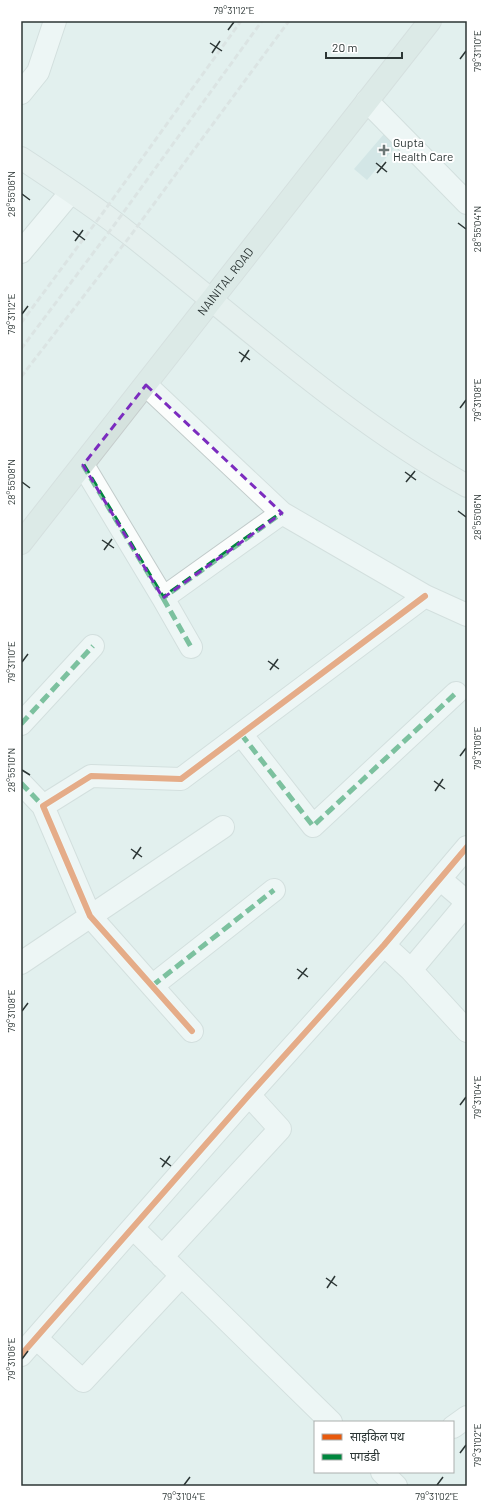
<svg xmlns="http://www.w3.org/2000/svg" width="488" height="1507" viewBox="0 0 488 1507" font-family="Barlow,'Noto Sans Devanagari',sans-serif">
<style>
.building{fill:#c0dadc}
.lines{fill:none;stroke-linecap:round;stroke-linejoin:round}
.street-casing{stroke:#c1cbca;stroke-width:24}
.secondary-casing{stroke:#c1cbca;stroke-width:24}
.primary-casing{stroke:#c6cdcc;stroke-width:24}
.street{stroke:#fbfdfc;stroke-width:22}
.secondary{stroke:#e9efed;stroke-width:22}
.primary{stroke:#d5e2de;stroke-width:22}
.rail{stroke:#d3d6d6;stroke-width:3;stroke-dasharray:6 3;stroke-linecap:butt}
.quiet{stroke:#00873e;stroke-width:5;stroke-dasharray:10 5;stroke-linecap:butt}
.cycleway-casing{stroke:#fff;stroke-width:8}
.cycleway{stroke:#e8590c;stroke-width:6}
.marked{fill:none;stroke:#7b2cbf;stroke-width:3;stroke-dasharray:8 5;stroke-linejoin:round}
.ticks{fill:none;stroke:#2c3635;stroke-width:1.5}
.poi-dot{fill:#6c7776;stroke:#fff;stroke-width:1.5}
.labels{text-anchor:middle;stroke-width:4;stroke-linejoin:round;paint-order:stroke}
.poi-label{font-size:12px;fill:#2c3635;stroke:#fff;text-anchor:start}
.street-label{font-size:12px;fill:#2c3635;stroke:#fff}
.neatline{fill:none;stroke:#2c3635;stroke-width:1.5}
.ticks-label{font-size:10px;text-anchor:middle;fill:#2c3635}
</style>
<rect width="100%" height="100%" fill="#e2f0ee"/>
<path class="building" d="M 384,134 L 397,145 L 367,180 L 354,169 Z"/>
<g class="lines">
<defs>
<path id="street" d="M 21,93 L 38,72 L 55,21
M 367,101 L 467,203
M 21,252 L 71,192
M 146,385 L 282,513 L 425,596 L 467,615
M 83,465 L 163,598 L 282,513
M 163,598 L 191,647
M 21,724 L 93,646
M 241,734 L 313,826 L 456,693
M 21,783 L 43,806
M 440,879 L 467,902
M 384,945 L 411,970 L 467,1031
M 21,963 L 223,827
M 411,970 L 467,903
M 152,986 L 274,890
M 192,1031 L 90,916 L 43,806 L 91,776 L 181,779 L 425,596
M 133,1228 L 331,1422
M 162,1257 L 280,1129 L 249,1095
M 36,1338 L 83,1381 L 181,1276
M 21,1355 L 249,1095 L 384,945 L 467,847
M 453,1427 L 467,1417
M 382,1472 L 396,1486"/>
<path id="secondary" d="M 21,158 C 59,183 97,208 132,236 C 242,322 345,418 467,486"/>
<g id="primary">
<path id="s1" d="M 21,543 L 430,21"/>
</g>
</defs>
<use href="#street" class="street-casing"/>
<use href="#secondary" class="secondary-casing"/>
<use href="#primary" class="primary-casing"/>
<use href="#street" class="street"/>
<use href="#secondary" class="secondary"/>
<use href="#primary" class="primary"/>
<path class="rail" d="M 21,323 L 102,214 L 241,21
M 21,349 L 115,224 L 262,21
M 21,377 L 131,235 L 289,21"/>
<path class="quiet" d="M 83,465 L 163,598 L 282,513
M 163,598 L 191,647
M 21,724 L 93,646
M 241,734 L 313,826 L 456,693
M 21,783 L 43,806
M 152,986 L 274,890"/>
<defs>
<path id="cycleway" d="M 192,1031 L 90,916 L 43,806 L 91,776 L 181,779 L 425,596
M 21,1355 L 249,1095 L 384,945 L 467,847"/>
</defs>
<use href="#cycleway" class="cycleway-casing"/>
<use href="#cycleway" class="cycleway"/>
</g>
<path d="M0 0H488V1507H0ZM 146,385 L 282,513 L 163,598 L 83,465 Z" fill="#e2f0ee" fill-opacity=".55" fill-rule="evenodd"/>
<path class="marked" d="M 146,385 L 282,513 L 163,598 L 83,465 Z"/>
<path class="ticks" d="M 228,30 L 234,22M 210,43 L 222,51M 212,53 L 220,41M 460,59 L 466,51M 376,163 L 387,172M 377,173 L 386,162M 22,194 L 30,200M 458,223 L 466,229M 73,231 L 85,240M 75,241 L 83,230M 22,314 L 28,306M 239,352 L 250,360M 241,362 L 249,350M 460,408 L 466,400M 405,472 L 416,480M 22,482 L 30,488M 406,482 L 415,471M 458,511 L 466,517M 102,540 L 114,548M 104,550 L 112,539M 268,661 L 279,669M 22,662 L 28,654M 270,670 L 278,659M 460,756 L 466,748M 22,770 L 30,775M 434,781 L 445,789M 435,791 L 443,779M 131,849 L 142,857M 133,859 L 141,847M 297,969 L 308,977M 298,979 L 307,968M 22,1011 L 28,1003M 460,1105 L 466,1097M 160,1158 L 171,1166M 162,1167 L 170,1156M 326,1278 L 337,1286M 327,1288 L 335,1276M 22,1359 L 28,1351M 460,1453 L 466,1445M 184,1485 L 190,1477M 437,1485 L 443,1477"/>
<path class="poi-dot" d="M382 144h4v4h4v4h-4v4h-4v-4h-4v-4h4z"/>
<g class="labels">
<g class="poi-label">
<text x="393" y="147">Gupta<tspan x="393" dy="14">Health Care</tspan></text>
</g>
<g class="street-label">
<text dy="4" stroke="none"><textPath href="#s1" startOffset="332">NAINITAL ROAD</textPath></text>
</g>
</g>
<rect width="488" height="1507" fill="none" stroke="#ffffff" stroke-width="44"/>
<rect x="314" y="1421" width="140" height="52" fill="#ffffff" stroke="#abafae"/>
<rect x="322" y="1434" width="20" height="6" fill="#e8590c" stroke="#abafae"/>
<text x="350" y="1441" font-size="12" fill="#2c3635">साइकिल पथ</text>
<rect x="322" y="1454" width="20" height="6" fill="#00873e" stroke="#abafae"/>
<text x="350" y="1461" font-size="12" fill="#2c3635">पगडंडी</text>
<path d="M326 52v6h76v-6" fill="none" stroke="#2c3635" stroke-width="2"/>
<text x="332" y="52" font-size="12" fill="#2c3635" stroke="#ffffff" stroke-width="3" paint-order="stroke">20 m</text>
<rect x="22" y="22" width="444" height="1463" class="neatline"/>
<g class="ticks-label">
<text x="234" y="14">79°31'12"E</text>
<text transform="translate(477 51) rotate(-90)" y="4">79°31'10"E</text>
<text transform="translate(11 194) rotate(-90)" y="4">28°55'06"N</text>
<text transform="translate(477 229) rotate(-90)" y="4">28°55'04"N</text>
<text transform="translate(11 314) rotate(-90)" y="4">79°31'12"E</text>
<text transform="translate(477 400) rotate(-90)" y="4">79°31'08"E</text>
<text transform="translate(11 482) rotate(-90)" y="4">28°55'08"N</text>
<text transform="translate(477 517) rotate(-90)" y="4">28°55'06"N</text>
<text transform="translate(11 662) rotate(-90)" y="4">79°31'10"E</text>
<text transform="translate(477 748) rotate(-90)" y="4">79°31'06"E</text>
<text transform="translate(11 770) rotate(-90)" y="4">28°55'10"N</text>
<text transform="translate(11 1011) rotate(-90)" y="4">79°31'08"E</text>
<text transform="translate(477 1097) rotate(-90)" y="4">79°31'04"E</text>
<text transform="translate(11 1359) rotate(-90)" y="4">79°31'06"E</text>
<text transform="translate(477 1445) rotate(-90)" y="4">79°31'02"E</text>
<text x="184" y="1500">79°31'04"E</text>
<text x="437" y="1500">79°31'02"E</text>
</g>
</svg>
